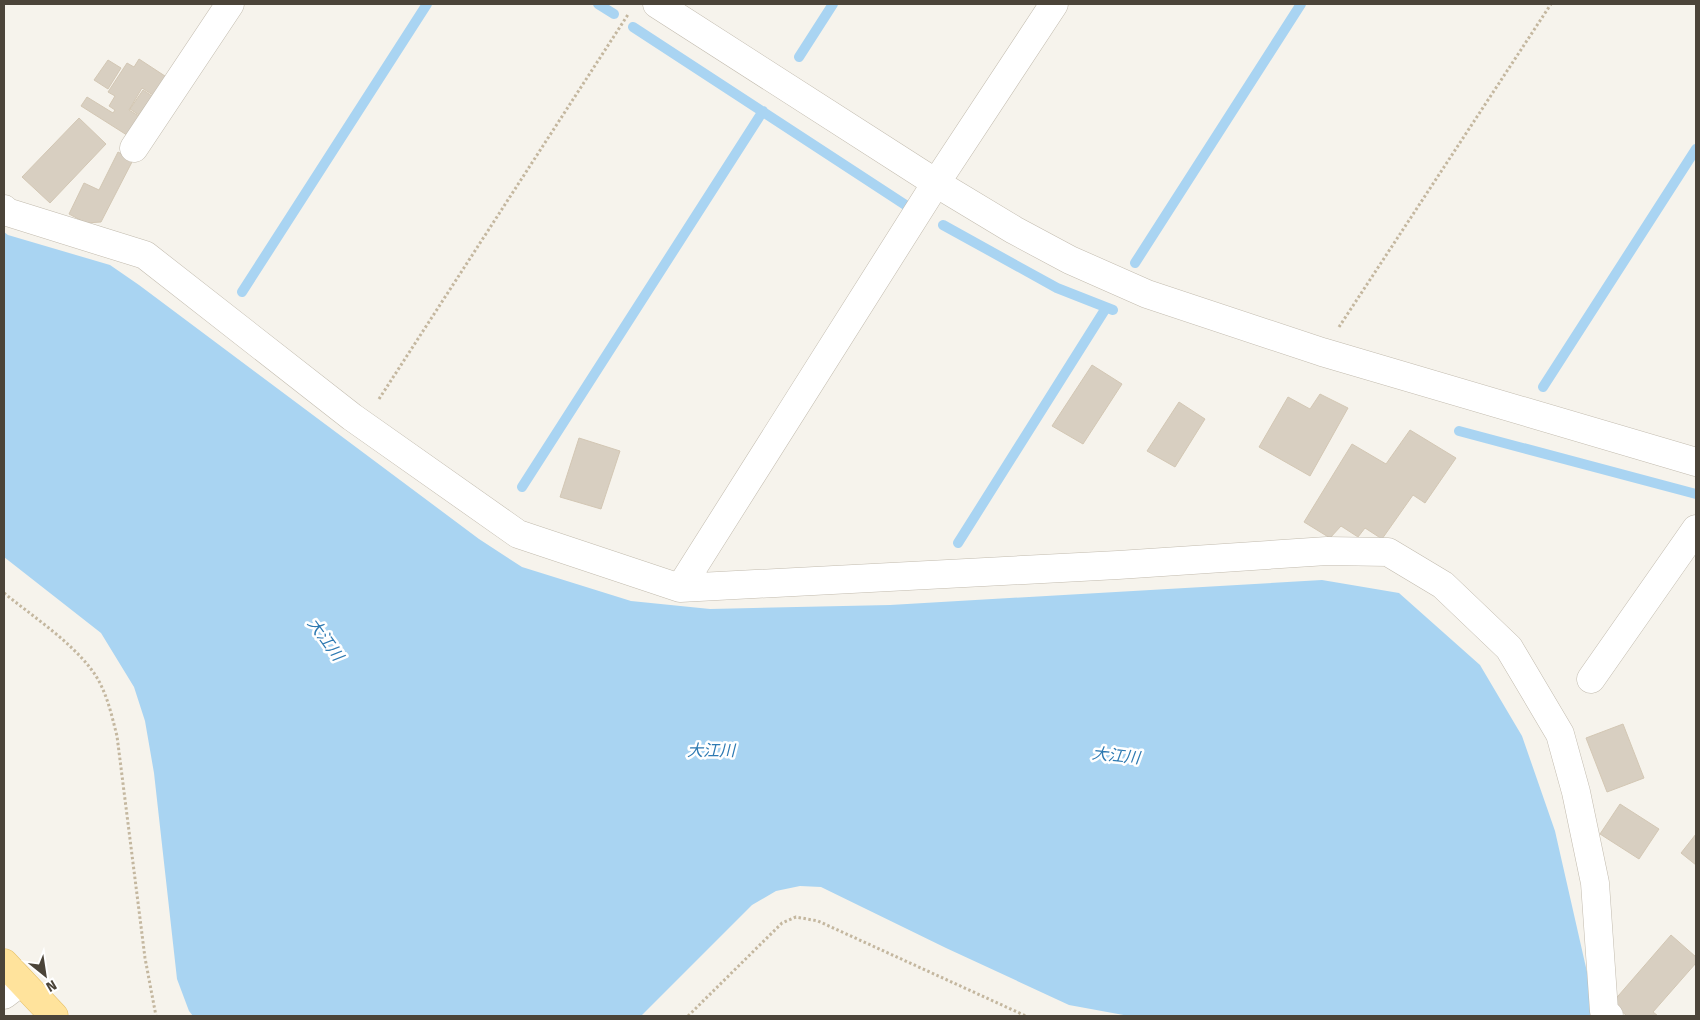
<svg xmlns="http://www.w3.org/2000/svg" width="1700" height="1020" viewBox="0 0 1700 1020" font-family="'Fira Sans','Noto Sans JP',sans-serif">
<style>
.water{fill:#a9d4f2}
.lines{fill:none;stroke-linecap:round;stroke-linejoin:round}
.stream{stroke:#a9d4f2;stroke-width:10}
.building{fill:#d8cfc1;stroke:#d3c7b4}
.minor-casing{stroke:#c2bbae;stroke-width:29}
.major-casing{stroke:#e6c16a;stroke-width:29}
.path{stroke:#c4b79f;stroke-width:3;stroke-dasharray:2.5 2.5;stroke-linecap:butt}
.minor{stroke:#fff;stroke-width:28}
.major{stroke:#ffe39c;stroke-width:28}
.labels{text-anchor:middle;stroke-width:5;stroke-linejoin:round;paint-order:stroke}
.water-label{font-size:16px;font-style:italic;fill:#2e7ab2;stroke:#fff}
</style>
<rect width="100%" height="100%" fill="#f6f3ec"/>
<path class="water" d="M 4,232 L 8,235 L 110,265 L 139,285 L 479,539 L 522,567 L 631,601 L 710,609 L 890,605 L 1322,580 L 1399,593 L 1480,665 L 1522,736 L 1555,831 L 1597,1016 L 1129,1016 L 1069,1005 L 946,948 L 821,887 L 800,886 L 776,891 L 752,905 L 641,1016 L 193,1016 L 189,1011 L 177,979 L 154,773 L 145,721 L 134,687 L 101,633 L 4,557 Z"/>
<g class="lines">
<path class="stream" d="M 598,4 L 614,14
M 633,27 L 907,206
M 799,57 L 833,4
M 943,225 L 1057,288 L 1113,310
M 1135,263 L 1301,4
M 242,292 L 427,4
M 1543,387 L 1696,149
M 1459,431 L 1696,494
M 522,487 L 763,111
M 958,543 L 1106,308"/>
</g>
<path class="building" d="M 139,59 L 168,78 L 156,97 L 142,88 L 129,110 L 142,118 L 130,137 L 81,106 L 87,97 L 113,113 L 115,110 L 109,106 L 115,96 L 108,92 L 127,63 L 134,67 Z
M 108,60 L 121,68 L 108,89 L 94,80 Z
M 143,90 L 152,96 L 139,115 L 130,109 Z
M 79,118 L 106,144 L 50,203 L 22,177 Z
M 118,152 L 133,160 L 101,222 L 86,223 L 69,214 L 84,183 L 99,190 Z
M 1092,365 L 1122,384 L 1083,444 L 1052,426 Z
M 1320,394 L 1348,408 L 1310,476 L 1259,447 L 1288,397 L 1310,409 Z
M 1179,402 L 1205,419 L 1175,467 L 1147,451 Z
M 1410,430 L 1456,458 L 1425,503 L 1413,495 L 1382,539 L 1365,528 L 1358,537 L 1341,526 L 1330,538 L 1304,522 L 1352,444 L 1386,464 Z
M 579,438 L 620,451 L 601,509 L 560,497 Z
M 1623,724 L 1644,778 L 1607,792 L 1586,738 Z
M 1620,804 L 1659,829 L 1639,859 L 1600,834 Z
M 1696,834 L 1696,865 L 1681,853 Z
M 1671,935 L 1696,957 L 1696,963 L 1653,1012 L 1658,1016 L 1627,1016 L 1612,1003 Z"/>
<g class="lines">
<defs>
<path id="minor" d="M 657,4 L 936,183 L 1014,230 L 1070,260 L 1147,294 L 1322,352 L 1696,462
M 134,148 L 230,4
M 4,209 L 7,212 L 145,255 L 352,417 L 518,534 L 680,588 L 1118,565 L 1327,551 L 1388,552 L 1443,585 L 1509,648 L 1560,734 L 1576,792 L 1595,883 L 1604,1011 L 1609,1016
M 680,588 L 936,183 L 1054,4
M 1591,679 L 1696,529
M 4,995 L 21,982"/>
<path id="major" d="M 4,963 L 54,1016"/>
</defs>
<use href="#minor" class="minor-casing"/>
<use href="#major" class="major-casing"/>
<path class="path" d="M 1339,327 L 1551,4
M 379,399 L 629,13
M 4,593 C 31,615 70,641 91,669 C 106,688 111,713 117,736 L 145,958 L 156,1016
M 688,1016 L 782,923 L 796,917 L 818,921 L 1026,1016"/>
<use href="#minor" class="minor"/>
<use href="#major" class="major"/>
</g>
<g class="labels">
<g class="water-label">
<text transform="translate(326 639) rotate(54)" y="6">大江川</text>
<text x="711" y="756">大江川</text>
<text transform="translate(1116 755) rotate(6)" y="6">大江川</text>
</g>
</g>
<rect width="1700" height="1020" fill="none" stroke="#4b4439" stroke-width="10"/>
<g transform="translate(45 975) rotate(150)" stroke="#ffffff" stroke-width="4" paint-order="stroke">
<path d="M0-4L9 19L0 12L-9 19Z" fill="#4b4439"/>
<text y="-8" font-size="14" font-weight="bold" text-anchor="middle" fill="#4b4439">N</text>
</g>
</svg>
